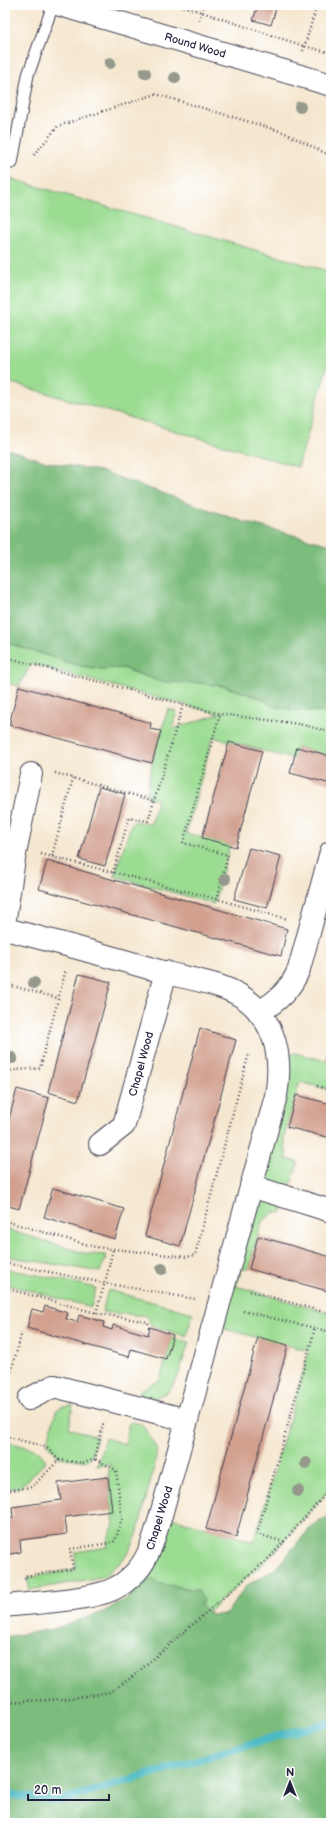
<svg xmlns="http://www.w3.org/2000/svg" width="336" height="1828" viewBox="0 0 336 1828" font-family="'Balsamiq Sans',sans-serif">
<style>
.green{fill:#9bdc92;stroke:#5e7f66}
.forest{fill:#7cbc7c;stroke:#4f6f5c}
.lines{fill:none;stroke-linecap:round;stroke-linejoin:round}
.stream{stroke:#4ab9c2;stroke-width:8}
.building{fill:#d2a08f}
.lane-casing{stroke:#424051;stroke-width:13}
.street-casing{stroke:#424051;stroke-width:24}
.path{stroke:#424051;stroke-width:2.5;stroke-dasharray:1 3;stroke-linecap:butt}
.lane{stroke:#fff;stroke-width:11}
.street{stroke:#fff;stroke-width:22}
.tree{fill:#95998c}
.labels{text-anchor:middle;stroke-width:4;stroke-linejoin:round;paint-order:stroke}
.street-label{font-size:11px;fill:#22223b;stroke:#fff}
</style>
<rect width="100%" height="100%" fill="#fff"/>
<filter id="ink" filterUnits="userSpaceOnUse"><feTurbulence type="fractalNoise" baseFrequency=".025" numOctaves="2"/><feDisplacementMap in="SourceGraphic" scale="8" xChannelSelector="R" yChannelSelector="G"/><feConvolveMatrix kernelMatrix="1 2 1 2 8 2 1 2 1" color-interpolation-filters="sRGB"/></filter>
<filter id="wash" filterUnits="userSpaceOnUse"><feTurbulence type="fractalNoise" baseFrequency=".012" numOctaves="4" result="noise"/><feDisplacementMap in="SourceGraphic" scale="16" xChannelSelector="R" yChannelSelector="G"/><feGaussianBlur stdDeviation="0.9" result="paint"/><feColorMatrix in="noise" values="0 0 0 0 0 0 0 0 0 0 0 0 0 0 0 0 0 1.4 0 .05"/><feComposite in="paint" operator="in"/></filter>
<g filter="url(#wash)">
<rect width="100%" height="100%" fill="#f5e7cf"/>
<path class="green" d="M 5,177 L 331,272 L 331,354 L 298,467 L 5,381 Z
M 5,642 L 76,665 L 101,669 L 123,668 L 141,675 L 223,686 L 261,698 L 273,706 L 295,710 L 331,713 L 331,756 L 297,747 L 293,759 L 213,737 L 186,833 L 230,845 L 214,904 L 114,876 L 131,825 L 135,821 L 151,824 L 157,800 L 146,797 L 152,763 L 168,709 L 177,712 L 172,729 L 219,714 L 31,664 L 19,686 L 5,683 Z
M 295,1053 L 331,1062 L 331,1090 L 300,1082 L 284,1137 L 287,1159 L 298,1162 L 282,1213 L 274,1212 L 262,1222 L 249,1269 L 242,1269 L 236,1286 L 331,1314 L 331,1488 L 271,1556 L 190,1628 L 137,1571 L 161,1515 L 254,1542 L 309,1351 L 213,1326 L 224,1283 L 266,1192 L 278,1060 Z
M 5,1229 L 87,1254 L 107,1255 L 100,1272 L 5,1256 Z
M 5,1269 L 54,1278 L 96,1288 L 91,1307 L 5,1284 Z
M 108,1290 L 193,1313 L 186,1336 L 151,1326 L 147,1316 L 102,1312 Z
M 172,1338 L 189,1342 L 177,1379 L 168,1392 L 151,1400 L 140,1397 L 140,1390 L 160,1380 Z
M 73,1405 L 69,1428 L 97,1437 L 91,1458 L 85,1461 L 59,1457 L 47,1444 L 56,1411 L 62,1406 Z
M 132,1422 L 142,1424 L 157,1449 L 155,1463 L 137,1535 L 131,1548 L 120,1563 L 102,1577 L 30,1590 L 27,1578 L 76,1569 L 75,1552 L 108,1547 L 107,1541 L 114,1524 L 108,1477 L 110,1464 L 97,1466 L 105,1438 L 125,1444 L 128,1424 Z
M 5,1441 L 37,1450 L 46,1460 L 39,1469 L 20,1487 L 5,1489 Z"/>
<path class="forest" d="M 5,448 L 47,462 L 100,471 L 244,522 L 331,545 L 331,713 L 295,710 L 273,706 L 261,698 L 223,686 L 200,683 L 161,682 L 123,668 L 101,669 L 76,665 L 5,642 Z
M 331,1515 L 331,1823 L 5,1823 L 5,1637 L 54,1629 L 103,1612 L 127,1599 L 139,1586 L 152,1579 L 162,1584 L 198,1590 L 203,1598 L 201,1606 L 212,1615 L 226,1614 L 246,1586 L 275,1569 L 314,1524 Z"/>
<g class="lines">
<path class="stream" d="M 5,1794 L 59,1801 L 288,1733 L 331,1723"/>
</g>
<g id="blocks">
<path class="building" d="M 258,5 L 277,5 L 271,25 L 253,20 Z
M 19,686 L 151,723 L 150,729 L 161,731 L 152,763 L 9,725 Z
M 229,742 L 262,751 L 236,847 L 202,838 Z
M 297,747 L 331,756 L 331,784 L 290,773 Z
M 99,787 L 125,794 L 105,866 L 79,859 Z
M 249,848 L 281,856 L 267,908 L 234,899 Z
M 47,861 L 287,929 L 281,956 L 39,889 Z
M 79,974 L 111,982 L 78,1101 L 48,1092 Z
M 200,1028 L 236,1040 L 180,1246 L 145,1236 Z
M 330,1042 L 331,1042 L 331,1062 L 326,1061 Z
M 17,1089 L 49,1098 L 19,1209 L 5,1205 L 5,1133 Z
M 296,1095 L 331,1104 L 331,1138 L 287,1127 Z
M 53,1188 L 124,1209 L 115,1239 L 44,1217 Z
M 258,1236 L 331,1257 L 331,1292 L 249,1269 Z
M 45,1306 L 68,1313 L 66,1319 L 77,1322 L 79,1315 L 104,1322 L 103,1327 L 112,1330 L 113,1325 L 148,1335 L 150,1327 L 173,1335 L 166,1359 L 131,1349 L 129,1357 L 27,1328 L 32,1309 L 43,1312 Z
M 258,1337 L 288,1345 L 236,1537 L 206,1529 Z
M 108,1477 L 112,1511 L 65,1517 L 67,1534 L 20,1540 L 21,1552 L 5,1555 L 5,1519 L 13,1518 L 12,1507 L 61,1500 L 58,1483 Z"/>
</g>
</g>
<g filter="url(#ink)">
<use href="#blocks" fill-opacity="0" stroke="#424051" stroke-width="1"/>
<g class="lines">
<defs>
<path id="lane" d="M 12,163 L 28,75 L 53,5"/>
<g id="street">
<path id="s1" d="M 60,5 L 331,85"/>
<path d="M 5,918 L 14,859 L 31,774"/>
<path d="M 5,929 C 58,942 111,957 163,972 C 182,977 201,980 219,986 C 234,991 250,1000 259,1012 C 279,1036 281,1067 276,1096 L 161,1515 C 155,1534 150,1557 136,1572 C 131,1577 124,1584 117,1587 C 97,1600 31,1603 5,1606"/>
<path d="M 259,1012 C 278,1001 291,989 299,969 L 331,852"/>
<path id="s2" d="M 100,1144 L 124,1125 L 166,972"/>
<path d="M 251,1186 L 331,1211"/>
<path d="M 29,1399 L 54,1386 L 187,1420"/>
</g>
</defs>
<use href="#lane" class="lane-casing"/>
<use href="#street" class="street-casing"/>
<path class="path" d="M 180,5 L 304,46 L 331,53
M 199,20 L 204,5
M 303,51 L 317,5
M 34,155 L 58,126 L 156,94 L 283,132 L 331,156
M 5,657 L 220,714 L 299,724 L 331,732
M 55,773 L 155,801
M 41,854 L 217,899 L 287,919
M 52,856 L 73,778
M 113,873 L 129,818 L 148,821 L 183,705
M 217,899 L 228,855 L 183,843 L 220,714
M 5,984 L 58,998
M 5,1079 L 7,1071 L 40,1068 L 66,969
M 317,1086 L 331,1090
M 5,1221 L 95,1247 L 187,1257 L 195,1255 L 249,1053
M 5,1263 L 104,1283 L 195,1299
M 5,1288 L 96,1313 L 148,1322 L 149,1330
M 250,1291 L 331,1314
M 243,1311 L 331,1332
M 96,1313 L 107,1275 L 113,1249
M 328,1331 L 331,1320
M 8,1383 L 22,1332
M 5,1436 L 46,1447 L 59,1460 L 32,1487 L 5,1491
M 59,1460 L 84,1463 L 95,1459 L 103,1424
M 284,1542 L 257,1534 L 315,1328
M 25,1579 L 25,1576 L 73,1569 L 70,1549 L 110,1543 L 115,1541 L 122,1519 L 116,1470 L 95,1459
M 5,1702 L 65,1699 L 110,1692 L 131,1678 L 271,1556 L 331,1488"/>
<use href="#lane" class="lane"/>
<use href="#street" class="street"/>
</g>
<g class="tree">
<circle cx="110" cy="63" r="6"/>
<circle cx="145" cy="73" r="6"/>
<circle cx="175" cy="78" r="6"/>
<circle cx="300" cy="107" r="6"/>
<circle cx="225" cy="879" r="6"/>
<circle cx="34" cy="983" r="6"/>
<circle cx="12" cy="1058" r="6"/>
<circle cx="162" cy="1269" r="6"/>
<circle cx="306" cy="1463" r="6"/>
<circle cx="298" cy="1491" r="6"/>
</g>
</g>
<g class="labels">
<g class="street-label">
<text dy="4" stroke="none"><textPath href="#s1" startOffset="141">Round Wood</textPath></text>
<text dy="4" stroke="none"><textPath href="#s2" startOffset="94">Chapel Wood</textPath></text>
<text transform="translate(159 1518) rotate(-73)" y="4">Chapel Wood</text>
</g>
</g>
<rect width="336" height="1828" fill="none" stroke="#fff" stroke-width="20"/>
<g transform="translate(290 1782)" stroke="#ffffff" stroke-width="3" paint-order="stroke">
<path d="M0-3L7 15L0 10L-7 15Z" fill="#22223b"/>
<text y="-6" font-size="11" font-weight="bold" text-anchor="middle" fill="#22223b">N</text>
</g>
<path d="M28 1794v6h81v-6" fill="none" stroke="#22223b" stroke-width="2"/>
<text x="34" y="1794" font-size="12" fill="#22223b" stroke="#ffffff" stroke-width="3" paint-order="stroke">20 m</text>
</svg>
